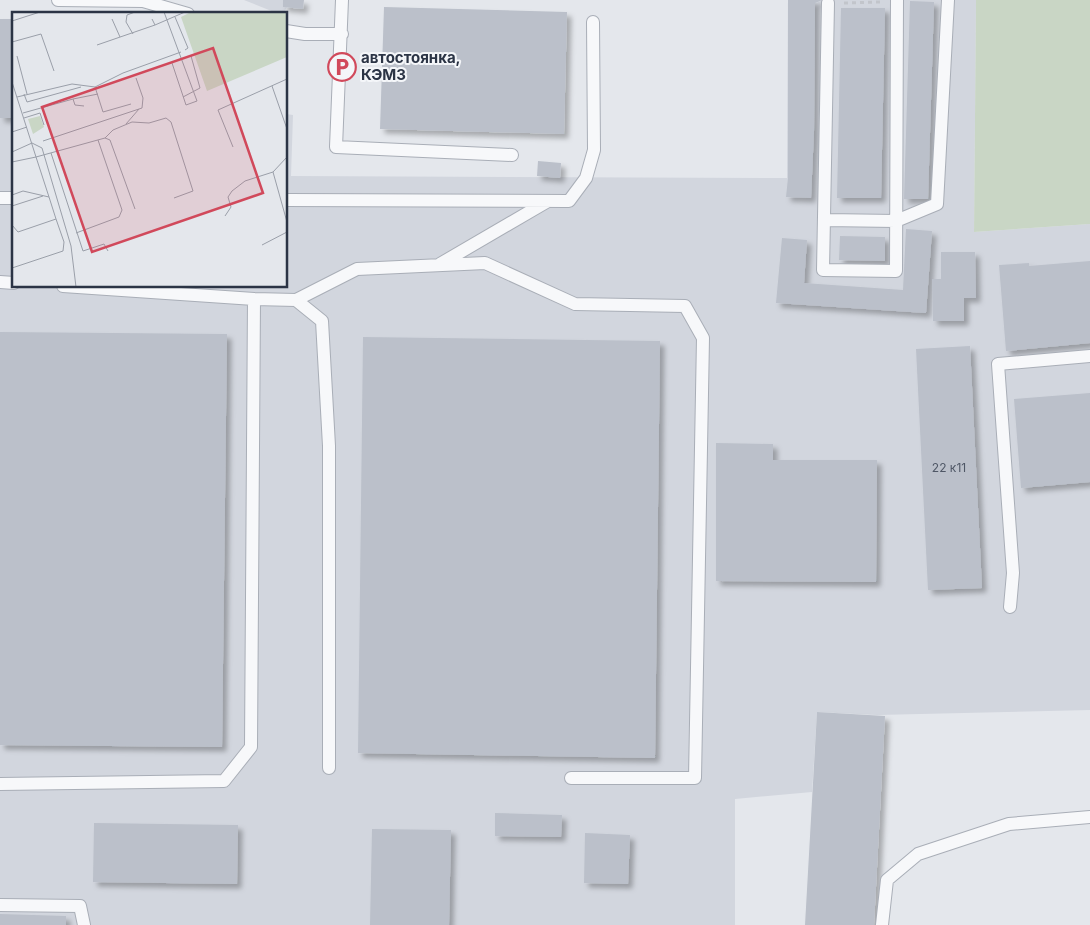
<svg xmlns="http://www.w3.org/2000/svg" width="1090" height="925" viewBox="0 0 1090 925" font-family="Inter,sans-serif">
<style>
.built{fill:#d2d6de}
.green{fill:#c9d6c5}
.building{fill:#bbc0ca;filter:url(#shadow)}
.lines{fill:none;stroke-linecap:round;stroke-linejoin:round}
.service-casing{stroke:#a9aeb7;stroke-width:14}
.path{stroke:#c2c5cb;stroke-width:3;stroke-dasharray:4 4;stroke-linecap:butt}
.service{stroke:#f7f8fa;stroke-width:12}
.labels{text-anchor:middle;stroke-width:4;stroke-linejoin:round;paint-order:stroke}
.number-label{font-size:12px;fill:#4f5766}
.poi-label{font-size:15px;font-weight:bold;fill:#2b3445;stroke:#f4f6f9;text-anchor:start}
.inset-road{fill:none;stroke:#9a9fa9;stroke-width:1}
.view{fill:#d1495b;fill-opacity:0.15;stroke:#d1495b;stroke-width:2.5}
.inset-edge{fill:none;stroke:#2b3445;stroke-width:2.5}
</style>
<defs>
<filter id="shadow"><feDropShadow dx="4.5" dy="4.5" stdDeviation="2.5" flood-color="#0004"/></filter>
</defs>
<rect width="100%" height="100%" fill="#e4e7ec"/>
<path class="built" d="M 244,0 L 291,0 L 283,14 L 279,14 Z
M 788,0 L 976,0 L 974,232 L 1090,224 L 1090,710 L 877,715 L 817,712 L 812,792 L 735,799 L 735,925 L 0,925 L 0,118 L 14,118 L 14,286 L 286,286 L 286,114 L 293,115 L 291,176 L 787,178 Z"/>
<path class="green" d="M 976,0 L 1090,0 L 1090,224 L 974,232 Z"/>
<path class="building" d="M 283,0 L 304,0 L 303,9 L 283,7 Z
M 788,0 L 822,0 L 815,3 L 814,131 L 811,198 L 786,197 L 788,178 Z
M 910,1 L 934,2 L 928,199 L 904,199 Z
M 384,7 L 567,12 L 564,134 L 380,129 Z
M 841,8 L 885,8 L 881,198 L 837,198 Z
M 0,19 L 14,19 L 14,118 L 0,118 Z
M 538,161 L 561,163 L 560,178 L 537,176 Z
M 906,229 L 932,231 L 926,313 L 776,303 L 782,238 L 807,240 L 804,283 L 903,290 Z
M 840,236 L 885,237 L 885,261 L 839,260 Z
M 941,252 L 975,252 L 976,298 L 964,298 L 964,321 L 933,321 L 932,279 L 941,279 Z
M 1090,261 L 1090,343 L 1006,351 L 999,265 L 1029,263 L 1029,266 Z
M 0,332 L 227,334 L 222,747 L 0,745 Z
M 363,337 L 660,341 L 655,758 L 358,753 Z
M 970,346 L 982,588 L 928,590 L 916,349 Z
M 1090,393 L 1090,482 L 1021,488 L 1014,399 Z
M 716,443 L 773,444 L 773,460 L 877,460 L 876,582 L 716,581 Z
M 817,712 L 885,716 L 874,925 L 805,925 Z
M 495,813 L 562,815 L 561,837 L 495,836 Z
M 94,823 L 238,825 L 237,884 L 93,882 Z
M 372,829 L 451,830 L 449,925 L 370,925 Z
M 585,833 L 630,835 L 628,884 L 584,883 Z
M 0,914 L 66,916 L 66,925 L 0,925 Z"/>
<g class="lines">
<defs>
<path id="service" d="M 58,0 L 143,1 L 188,14
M 342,0 L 336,147 L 512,155
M 828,3 L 823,270 L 896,271 L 897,0
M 286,31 L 305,34 L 342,34
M 0,198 L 14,198
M 286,200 L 569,201 L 586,178 L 594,150 L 593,22
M 825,220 L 896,221 L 937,204 L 948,0
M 440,264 L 548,201
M 0,282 L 14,283
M 63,286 L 254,299 L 296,300 L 357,269 L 485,263 L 575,304 L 685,306 L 703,338 L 695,778 L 571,778
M 296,300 L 322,321 L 329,446 L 329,768
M 1010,607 L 1013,573 L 998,364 L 1090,356
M 0,784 L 224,781 L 251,747 L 254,299
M 0,905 L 80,906 L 84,925
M 882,925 L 887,880 L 918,854 L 1009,824 L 1090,817"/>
</defs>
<use href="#service" class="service-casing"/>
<path class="path" d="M 844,3 L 880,2"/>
<use href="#service" class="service"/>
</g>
<defs>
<symbol id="parking-ring" viewBox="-11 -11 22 22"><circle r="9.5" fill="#f4f6f9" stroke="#d1495b" stroke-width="1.5"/><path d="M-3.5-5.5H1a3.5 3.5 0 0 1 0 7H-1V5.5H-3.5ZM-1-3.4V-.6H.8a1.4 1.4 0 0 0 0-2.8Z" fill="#d1495b"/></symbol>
</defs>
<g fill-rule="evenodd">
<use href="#parking-ring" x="326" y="51" width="32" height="32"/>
</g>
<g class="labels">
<g class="number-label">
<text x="949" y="472">22 к11</text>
</g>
<g class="poi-label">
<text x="361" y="63">автостоянка,<tspan x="361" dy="17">КЭМЗ</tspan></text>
</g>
</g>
<g transform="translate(12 12)">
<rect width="275" height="275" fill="#e4e7ec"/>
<path d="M 179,0 L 275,0 L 275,45 L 195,79 L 169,5 ZM 28,104 L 32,115 L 21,122 L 16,107 Z" fill="#c9d6c5"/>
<path class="inset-road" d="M 152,0 L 185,89 L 174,93 L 160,51M 163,5 L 176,36 L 173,38M 100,7 L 108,25M 140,7 L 143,13 L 173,0M 0,9 L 28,0M 121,22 L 114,10 L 115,3 L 123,0M 0,30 L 29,22 L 42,59M 85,33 L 143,13M 5,44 L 15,82M 0,70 L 24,145 L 0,150M 260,74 L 275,117M 83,75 L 91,100 L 119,92M 12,82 L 15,90 L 69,75M 5,85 L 60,72 L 83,75 L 111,61 L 169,40M 171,85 L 188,76 L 179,44M 72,94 L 63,93 L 61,87 L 86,82M 11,101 L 61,87M 12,106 L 28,101 L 32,113M 114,112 L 127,97M 0,120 L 15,115M 93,126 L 98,128 L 123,197M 31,129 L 130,96 L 131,86 L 124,66M 20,131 L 30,136 L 59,234 L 64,275M 221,135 L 206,98 L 275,67M 0,140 L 20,131M 39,141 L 71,239 L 92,232 L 96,239M 261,160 L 275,210M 0,183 L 11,179 L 37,185 L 44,207 L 6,220 L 0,213M 37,185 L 24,145 L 93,126 L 101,118 L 120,110 L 137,111 L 154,106 L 159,110 L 181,179 L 162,186M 0,194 L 31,184M 213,204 L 219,195 L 216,185 L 220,179 L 233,169 L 261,160 L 275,145M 64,221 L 107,205 L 110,198 L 86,128M 250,233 L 275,220M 0,256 L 51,239 L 52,230 L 44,207"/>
<path class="view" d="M 201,36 L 251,181 L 80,240 L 30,95 Z"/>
<rect width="275" height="275" class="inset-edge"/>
</g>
</svg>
